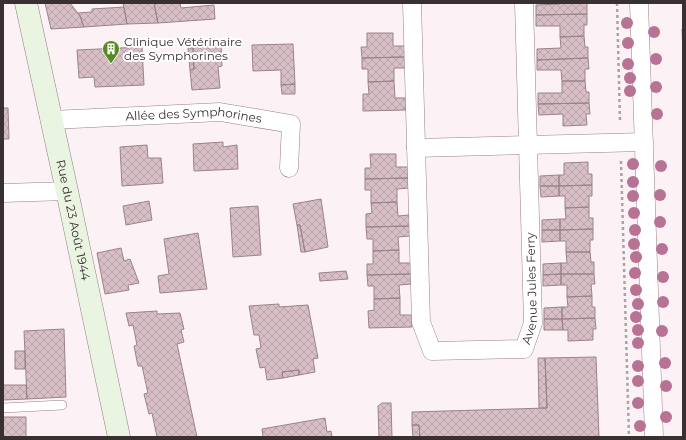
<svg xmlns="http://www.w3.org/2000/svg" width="686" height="440" viewBox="0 0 686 440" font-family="Montserrat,sans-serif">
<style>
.building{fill:url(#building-cross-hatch);stroke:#9a838a}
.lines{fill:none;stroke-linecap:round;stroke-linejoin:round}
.lane-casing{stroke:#978086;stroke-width:10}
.street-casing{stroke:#978086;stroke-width:19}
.secondary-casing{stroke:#978086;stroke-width:23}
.path{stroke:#aba2a4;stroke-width:2.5;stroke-dasharray:3 3;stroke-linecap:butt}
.lane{stroke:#fff;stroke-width:9}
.street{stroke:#fff;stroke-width:18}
.secondary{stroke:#e9f4e1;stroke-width:22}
.tree{fill:#b87294}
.labels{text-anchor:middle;stroke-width:4;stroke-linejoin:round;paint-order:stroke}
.poi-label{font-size:12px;fill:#393032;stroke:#fff;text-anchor:start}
.street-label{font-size:12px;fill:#393032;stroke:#fff}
</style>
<defs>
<pattern id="building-cross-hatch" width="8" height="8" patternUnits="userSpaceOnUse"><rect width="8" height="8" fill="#d8bfc6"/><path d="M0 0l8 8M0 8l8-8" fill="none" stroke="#baa4ab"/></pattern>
</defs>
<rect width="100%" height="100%" fill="#fcf2f5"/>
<path class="building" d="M 45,3 L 70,3 L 80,16 L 84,27 L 51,29 Z
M 123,3 L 154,3 L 158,23 L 127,24 Z
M 154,3 L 180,3 L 181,8 L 214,5 L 215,19 L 158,23 Z
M 560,3 L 587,3 L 587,14 L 536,15 L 536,5 L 560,4 Z
M 124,7 L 127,24 L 84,27 L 80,16 L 78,13 L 92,12 L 92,9 Z
M 587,14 L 587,25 L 584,25 L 584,36 L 560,37 L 560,26 L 536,26 L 536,15 Z
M 682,29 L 683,29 L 683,56 Z
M 367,33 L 393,33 L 393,46 L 405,46 L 405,57 L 362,58 L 361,47 L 367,47 Z
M 584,36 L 585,47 L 588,47 L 588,58 L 537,60 L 537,49 L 561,48 L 560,37 Z
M 293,44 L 295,84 L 281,85 L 281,70 L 253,71 L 252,45 Z
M 221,45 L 222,66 L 218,67 L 220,88 L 192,90 L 190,70 L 194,69 L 193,48 Z
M 142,47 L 144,85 L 95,87 L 94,77 L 79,78 L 77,50 Z
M 188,48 L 193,48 L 194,69 L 190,70 Z
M 405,57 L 405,68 L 394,68 L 394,81 L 368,82 L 368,69 L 362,69 L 362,58 Z
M 588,58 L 589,69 L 585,69 L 585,81 L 562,81 L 561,70 L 537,70 L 537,60 Z
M 394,81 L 395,98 L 406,98 L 406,110 L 363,111 L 363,94 L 369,94 L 368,82 Z
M 562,81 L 585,81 L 586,92 L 589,92 L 589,103 L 538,104 L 538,93 L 562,93 Z
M 295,84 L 295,94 L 282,94 L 281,85 Z
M 589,103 L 590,114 L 586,114 L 587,125 L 563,126 L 563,114 L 539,115 L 538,104 Z
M 3,108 L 8,108 L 9,139 L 3,139 Z
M 223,142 L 223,147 L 237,145 L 238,169 L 194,171 L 193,144 Z
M 147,145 L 148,158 L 161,158 L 163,183 L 122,186 L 120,147 Z
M 370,154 L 396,154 L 396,167 L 408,167 L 408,178 L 365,179 L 365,168 L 371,168 Z
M 588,162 L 588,174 L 592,174 L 592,185 L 559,186 L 559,175 L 564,175 L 564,163 Z
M 559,175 L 559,186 L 540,186 L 540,176 Z
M 408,178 L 409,188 L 397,189 L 397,202 L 371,203 L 371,190 L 365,190 L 365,179 Z
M 592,185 L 592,196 L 589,196 L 589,207 L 565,208 L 565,196 L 559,196 L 559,186 Z
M 540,186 L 559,186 L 559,196 L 541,197 Z
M 321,199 L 328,247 L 305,252 L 300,225 L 297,225 L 293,204 Z
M 149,201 L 152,220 L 126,225 L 123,206 Z
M 397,202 L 398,216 L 409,215 L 410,226 L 366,227 L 366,214 L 372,213 L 371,203 Z
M 258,206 L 261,255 L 233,257 L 230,208 Z
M 589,207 L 589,218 L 593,218 L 593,229 L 560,230 L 560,219 L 566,219 L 565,208 Z
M 560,219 L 560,230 L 542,230 L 542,220 Z
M 297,225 L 300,225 L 305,252 L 301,252 Z
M 410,226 L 410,236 L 398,237 L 399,250 L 373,251 L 373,239 L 367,239 L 366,227 Z
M 593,229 L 593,240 L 590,240 L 590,252 L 566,252 L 566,241 L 560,241 L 560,230 Z
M 542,230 L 560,230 L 560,241 L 542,242 Z
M 198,233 L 207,289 L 160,293 L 158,276 L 169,274 L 164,239 Z
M 121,248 L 124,261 L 130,259 L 139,283 L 128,285 L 129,290 L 105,294 L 97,253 Z
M 399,250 L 399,263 L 411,263 L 411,274 L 367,275 L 367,264 L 373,264 L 373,251 Z
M 566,252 L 590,252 L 591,262 L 594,262 L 594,274 L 561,274 L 561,263 L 567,263 Z
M 561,263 L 561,274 L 543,275 L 543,264 Z
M 346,271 L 348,279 L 320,281 L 319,273 Z
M 411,274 L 411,284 L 399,285 L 400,298 L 374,299 L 374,286 L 368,286 L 367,275 Z
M 561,274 L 561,285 L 543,286 L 543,275 Z
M 561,274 L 594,274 L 595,284 L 591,284 L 592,296 L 567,297 L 567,285 L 561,285 Z
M 592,296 L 592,307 L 595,307 L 595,318 L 562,319 L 562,307 L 568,307 L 567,297 Z
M 400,298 L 400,315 L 412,315 L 412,327 L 369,328 L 368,311 L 374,310 L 374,299 Z
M 279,304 L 279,307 L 308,305 L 318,358 L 313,359 L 315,372 L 299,375 L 299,370 L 282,372 L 283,378 L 267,380 L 265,367 L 260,368 L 256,349 L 261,348 L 259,335 L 254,335 L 249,306 Z
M 562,307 L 562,319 L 544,319 L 544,308 Z
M 157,311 L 157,314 L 180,313 L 184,329 L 181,330 L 184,342 L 177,344 L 197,437 L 157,437 L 152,413 L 149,414 L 144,394 L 148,393 L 142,366 L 138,366 L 134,346 L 137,345 L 133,325 L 129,326 L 126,313 Z
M 595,318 L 596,329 L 593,329 L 593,340 L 568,341 L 568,330 L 563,330 L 562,319 Z
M 544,319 L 562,319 L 563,330 L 544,330 Z
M 64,329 L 66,397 L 27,399 L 24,331 Z
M 15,351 L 25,351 L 25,369 L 15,369 Z
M 596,357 L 599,437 L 420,437 L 419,425 L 412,425 L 412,412 L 547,408 L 545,358 Z
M 538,358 L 545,358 L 547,408 L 539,408 Z
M 299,370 L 299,375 L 283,378 L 282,372 Z
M 3,385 L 26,385 L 27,399 L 3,400 Z
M 382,403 L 391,403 L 392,437 L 379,437 L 378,406 Z
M 3,417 L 26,417 L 26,437 L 3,437 Z
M 325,418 L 327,432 L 331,431 L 332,437 L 263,437 L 262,429 Z
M 412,425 L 419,425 L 420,437 L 413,437 Z"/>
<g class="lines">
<defs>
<path id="lane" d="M 3,408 L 62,405"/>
<g id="street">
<path id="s1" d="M 412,3 L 421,322 L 432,351 L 524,349 L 533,323 L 524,3"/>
<path d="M 639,3 L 654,437"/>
<path id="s2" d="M 52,120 L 220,112 L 291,124 L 289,168"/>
<path d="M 416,148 L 644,142"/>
<path d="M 3,193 L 67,191"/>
</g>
<g id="secondary">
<path id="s3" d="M 26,3 L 67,191 L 119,437"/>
</g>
</defs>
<use href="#lane" class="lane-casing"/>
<use href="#street" class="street-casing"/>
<use href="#secondary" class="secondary-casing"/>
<path class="path" d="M 617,3 L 620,122
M 621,161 L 629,437"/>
<use href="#lane" class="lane"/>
<use href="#street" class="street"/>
<use href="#secondary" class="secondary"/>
</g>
<g class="tree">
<circle cx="627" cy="23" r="6"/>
<circle cx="654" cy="32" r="6"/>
<circle cx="628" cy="43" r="6"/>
<circle cx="656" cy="59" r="6"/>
<circle cx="628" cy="64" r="6"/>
<circle cx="630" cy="78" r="6"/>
<circle cx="656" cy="87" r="6"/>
<circle cx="630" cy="91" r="6"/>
<circle cx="657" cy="114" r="6"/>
<circle cx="633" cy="164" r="6"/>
<circle cx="661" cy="166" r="6"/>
<circle cx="633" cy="182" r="6"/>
<circle cx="660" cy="195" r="6"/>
<circle cx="633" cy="196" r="6"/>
<circle cx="634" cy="213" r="6"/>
<circle cx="660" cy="222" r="6"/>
<circle cx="635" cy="230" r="6"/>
<circle cx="634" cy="244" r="6"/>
<circle cx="662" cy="249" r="6"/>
<circle cx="636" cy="257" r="6"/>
<circle cx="635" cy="273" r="6"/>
<circle cx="663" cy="277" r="6"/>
<circle cx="636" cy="290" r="6"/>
<circle cx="663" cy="302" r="6"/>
<circle cx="638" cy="304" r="6"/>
<circle cx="636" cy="317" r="6"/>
<circle cx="638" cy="330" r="6"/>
<circle cx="662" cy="331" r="6"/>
<circle cx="638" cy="343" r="6"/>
<circle cx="665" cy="363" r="6"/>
<circle cx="638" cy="366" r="6"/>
<circle cx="638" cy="381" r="6"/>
<circle cx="666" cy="386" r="6"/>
<circle cx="638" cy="403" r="6"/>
<circle cx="666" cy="417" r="6"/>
<circle cx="640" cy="426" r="6"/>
</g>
<defs>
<symbol id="building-pin" viewBox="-11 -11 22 30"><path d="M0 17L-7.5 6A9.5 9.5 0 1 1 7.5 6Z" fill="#578a20" stroke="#fff"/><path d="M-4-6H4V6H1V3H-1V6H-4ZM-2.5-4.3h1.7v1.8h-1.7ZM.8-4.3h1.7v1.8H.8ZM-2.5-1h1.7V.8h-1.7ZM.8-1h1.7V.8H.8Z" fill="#fff"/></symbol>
</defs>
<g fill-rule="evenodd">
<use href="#building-pin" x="101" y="39" width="20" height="27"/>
</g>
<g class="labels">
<g class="poi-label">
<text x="124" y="46">Clinique Vétérinaire<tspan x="124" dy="14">des Symphorines</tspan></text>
</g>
<g class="street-label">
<text dy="4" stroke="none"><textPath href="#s2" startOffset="142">Allée des Symphorines</textPath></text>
<text dy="4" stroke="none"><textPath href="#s3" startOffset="222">Rue du 23 Août 1944</textPath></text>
<text dy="4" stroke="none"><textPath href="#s1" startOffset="504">Avenue Jules Ferry</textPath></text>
</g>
</g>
<rect width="686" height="440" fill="none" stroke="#393032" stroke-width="8"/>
</svg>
